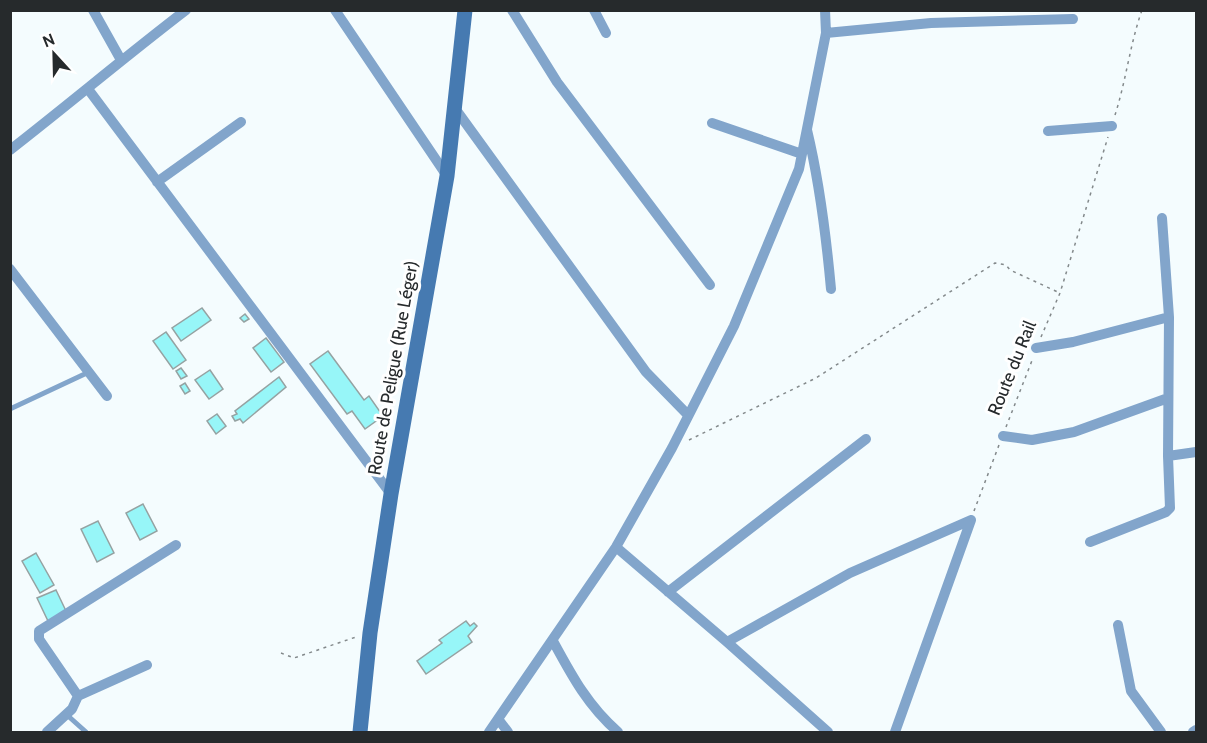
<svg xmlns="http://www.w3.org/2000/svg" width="1207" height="743" viewBox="0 0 1207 743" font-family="Cabin,sans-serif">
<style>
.building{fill:#97f6f8;stroke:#95a2a2;stroke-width:1.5}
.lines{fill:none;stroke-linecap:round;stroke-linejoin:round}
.path{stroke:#83898b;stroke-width:1.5;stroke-dasharray:3 4.5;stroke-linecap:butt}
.lane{stroke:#82a5cb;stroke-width:5}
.street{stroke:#82a5cb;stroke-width:10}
.secondary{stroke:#467ab1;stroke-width:15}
.labels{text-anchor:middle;stroke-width:6;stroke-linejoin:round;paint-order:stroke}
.street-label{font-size:18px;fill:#262a2c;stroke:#fff}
</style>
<rect width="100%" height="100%" fill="#f4fcfe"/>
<path class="building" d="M 202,308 L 211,320 L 181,341 L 172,328 Z
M 245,314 L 249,319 L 244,322 L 240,318 Z
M 166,332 L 186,360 L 173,369 L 153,341 Z
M 266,338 L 284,362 L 271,372 L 253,348 Z
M 328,351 L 364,400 L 369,396 L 383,416 L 365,429 L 352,411 L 347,414 L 310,364 Z
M 181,368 L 187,376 L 181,379 L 176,371 Z
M 210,370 L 223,389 L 209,399 L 195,380 Z
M 279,377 L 286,387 L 243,423 L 240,419 L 235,421 L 232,416 L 237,414 L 235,411 Z
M 185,383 L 190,391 L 185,394 L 180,386 Z
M 217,414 L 226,426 L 216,434 L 207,421 Z
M 143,504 L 157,531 L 140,540 L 126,513 Z
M 98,521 L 114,553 L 97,562 L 81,529 Z
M 36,553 L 54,585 L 40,593 L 22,561 Z
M 56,590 L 67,613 L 48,621 L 37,598 Z
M 466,621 L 470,626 L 474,623 L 477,626 L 468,636 L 472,642 L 426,674 L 417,661 L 442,643 L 439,640 Z"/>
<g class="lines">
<path class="path" d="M 1115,115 C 1126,81 1130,44 1142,10
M 1041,337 L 1060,293 L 1108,137
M 1006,427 L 1033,358
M 689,440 L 816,378 L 995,263 L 1006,265 L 1010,270 L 1060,293
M 974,511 L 999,445
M 281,653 L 294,658 L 356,637"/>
<path class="lane" d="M 10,409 L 89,372
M 67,715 L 86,732"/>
<path class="street" d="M 93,10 L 121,60
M 335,10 L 447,176
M 512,10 L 557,82 L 710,285
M 594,10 L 606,33
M 826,33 L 931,23 L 1073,19
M 88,89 L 391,494
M 454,107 L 646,372 L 688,415
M 712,123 L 802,154
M 807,130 C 820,184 826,234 831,289
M 1048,131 L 1112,126
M 10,150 C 69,104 126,56 186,10
M 157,182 L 241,122
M 1162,218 L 1169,317
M 10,269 L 107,396
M 1036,348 L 1073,342 L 1169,317 L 1168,456 L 1170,508 L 1166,512 L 1090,542
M 1003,436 L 1032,440 L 1074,432 L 1168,398
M 1168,456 L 1196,452
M 616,547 L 727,642 L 828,732
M 668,592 L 866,439
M 1118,625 L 1131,691 L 1161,732
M 553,641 C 572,676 588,706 618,732
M 727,642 L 850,573 L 971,520
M 78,696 L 147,665
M 498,719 L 508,732
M 47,732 L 72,709 L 78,696 L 39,639 L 39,631 L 176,545
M 489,732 L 616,547 L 672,448 L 734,326 L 799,169 L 826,33 L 825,10
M 895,732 L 971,520
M 1193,732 L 1196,730"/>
<path class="secondary" d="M 360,732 L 370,633 L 391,494 L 447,176 L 465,10"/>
</g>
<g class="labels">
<g class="street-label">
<text transform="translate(393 368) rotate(-80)" y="6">Route de Peligue (Rue Léger)</text>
<text transform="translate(1012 368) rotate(-68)" y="6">Route du Rail</text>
</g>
</g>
<rect width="1207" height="743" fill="none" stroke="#262a2c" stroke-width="24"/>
<g transform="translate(54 54) rotate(338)" stroke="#ffffff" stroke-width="4.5" paint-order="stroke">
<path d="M0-4.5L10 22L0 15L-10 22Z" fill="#262a2c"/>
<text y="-9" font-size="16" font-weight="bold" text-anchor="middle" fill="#262a2c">N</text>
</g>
</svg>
